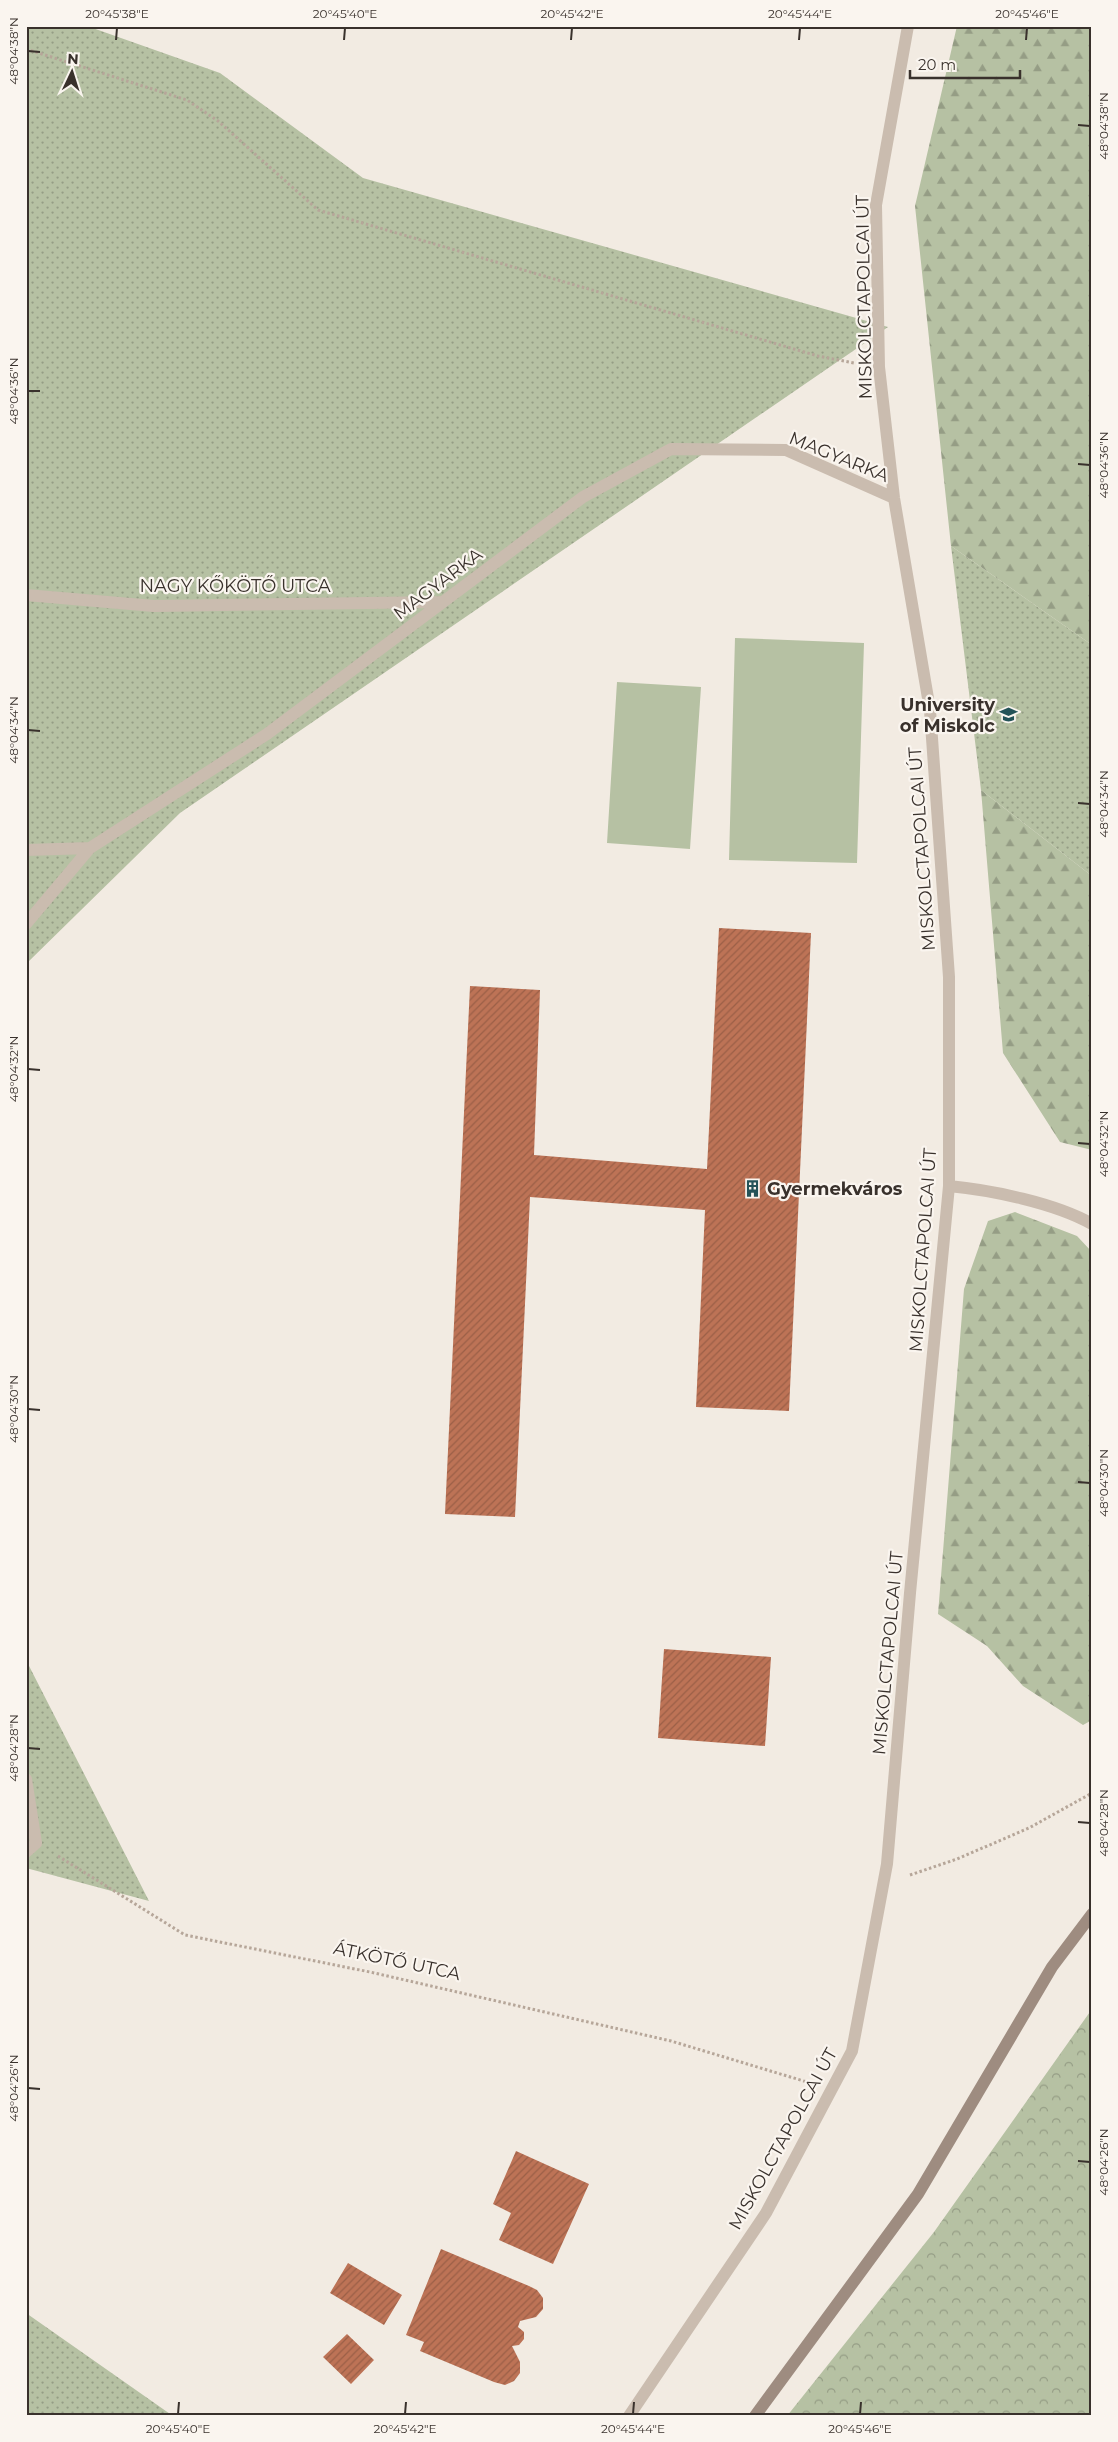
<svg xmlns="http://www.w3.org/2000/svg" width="1118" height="2442" viewBox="0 0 1118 2442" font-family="Montserrat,sans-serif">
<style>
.grass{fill:url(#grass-dots)}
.forest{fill:url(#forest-firs)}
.park{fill:url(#park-crowns)}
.pitch{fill:#b6c1a3}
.building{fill:url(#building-hatch)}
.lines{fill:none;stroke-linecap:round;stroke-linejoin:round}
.path{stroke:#b6a699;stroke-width:3;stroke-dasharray:2.5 2.5;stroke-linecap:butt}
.street{stroke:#cabcaf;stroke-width:12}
.secondary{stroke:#9e8c80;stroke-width:12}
.ticks{fill:none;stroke:#39312c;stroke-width:2}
.labels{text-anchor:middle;stroke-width:4.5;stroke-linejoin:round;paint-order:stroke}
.street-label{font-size:18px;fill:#39312c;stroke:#faf5ef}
.poi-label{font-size:18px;font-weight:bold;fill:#39312c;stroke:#faf5ef;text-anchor:end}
.neatline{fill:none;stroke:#39312c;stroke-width:2}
.ticks-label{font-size:12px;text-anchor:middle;fill:#39312c}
</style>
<defs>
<pattern id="grass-dots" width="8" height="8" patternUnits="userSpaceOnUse" patternTransform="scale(1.25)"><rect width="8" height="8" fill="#b6c1a3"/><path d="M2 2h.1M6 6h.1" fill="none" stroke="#959d85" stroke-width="1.8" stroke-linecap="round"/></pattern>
<pattern id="forest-firs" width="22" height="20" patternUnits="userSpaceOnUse" patternTransform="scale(1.25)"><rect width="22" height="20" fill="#b6c1a3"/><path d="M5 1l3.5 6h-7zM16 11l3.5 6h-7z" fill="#959d85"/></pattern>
<pattern id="park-crowns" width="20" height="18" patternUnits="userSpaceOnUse" patternTransform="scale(1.25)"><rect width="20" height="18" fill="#b6c1a3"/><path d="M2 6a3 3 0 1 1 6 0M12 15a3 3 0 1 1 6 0" fill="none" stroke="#959d85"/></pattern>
<pattern id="building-hatch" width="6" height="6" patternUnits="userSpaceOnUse" patternTransform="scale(1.25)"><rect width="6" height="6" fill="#bd7356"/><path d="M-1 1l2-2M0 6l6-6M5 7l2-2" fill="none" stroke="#9b5f47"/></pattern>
</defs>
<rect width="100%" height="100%" fill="#f2ebe2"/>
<path class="grass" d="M 26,26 L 87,26 L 220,73 L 363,178 L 888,327 L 180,813 L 26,964 Z
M 951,546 L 1092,645 L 1092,876 L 981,790 Z
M 26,1660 L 149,1901 L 26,1868 Z
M 26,2313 L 173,2416 L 26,2416 Z"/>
<path class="forest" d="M 957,26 L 1092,26 L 1092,645 L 951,546 L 915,206 Z
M 981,790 L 1092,876 L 1092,943 L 1089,971 L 1092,973 L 1092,1150 L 1060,1142 L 1003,1053 Z
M 1015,1212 L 1077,1236 L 1092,1252 L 1092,1720 L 1083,1725 L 1023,1686 L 987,1646 L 938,1614 L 964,1289 L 988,1221 Z"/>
<path class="park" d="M 1092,2009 L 1092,2416 L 787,2416 L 934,2232 Z"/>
<path class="pitch" d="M 735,638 L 864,643 L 857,863 L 729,860 Z
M 617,682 L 701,687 L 690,849 L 607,843 Z"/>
<path class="building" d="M 719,928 L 811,933 L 789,1411 L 696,1407 L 705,1210 L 530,1197 L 515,1517 L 445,1514 L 470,986 L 540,990 L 534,1155 L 707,1169 Z
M 664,1649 L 771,1657 L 765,1746 L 658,1738 Z
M 516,2151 L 589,2184 L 553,2264 L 499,2240 L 511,2213 L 493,2204 Z
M 441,2249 L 529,2286 L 537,2290 L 543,2298 L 543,2309 L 536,2317 L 520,2321 L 518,2327 L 524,2332 L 524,2339 L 519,2345 L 512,2346 L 520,2362 L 520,2373 L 514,2381 L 505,2385 L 494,2382 L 420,2351 L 424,2342 L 406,2335 Z
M 348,2263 L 402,2295 L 384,2325 L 330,2293 Z
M 347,2334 L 374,2360 L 351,2384 L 323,2357 Z"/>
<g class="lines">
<path class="path" d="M 26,49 L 187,100 L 218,121 L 318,210 L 818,356 L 854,363
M 58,1856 L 185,1935 L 370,1972 L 671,2041 L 807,2082
M 910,1875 L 957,1859 L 1029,1828 L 1092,1793"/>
<path class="street" d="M 26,595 L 154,606 L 443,602
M 26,850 L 90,848 L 267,734 L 583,497 L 671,449 L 786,450 L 894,498
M 26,924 L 90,848
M 949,1186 C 991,1190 1055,1203 1092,1224
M 26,1779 L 36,1843 L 26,1852
M 629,2416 L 766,2213 L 852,2051 L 887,1864 L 910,1593 L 949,1186 L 949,977 L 930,710 L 894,498 L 879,367 L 876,205 L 908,26"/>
<path class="secondary" d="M 755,2416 L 918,2194 L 1052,1967 L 1092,1914"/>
</g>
<path class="ticks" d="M 116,40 L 117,28M 344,40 L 345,28M 571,40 L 572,28M 799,40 L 800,28M 1026,40 L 1027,28M 28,51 L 40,52M 1078,125 L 1090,126M 28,391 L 40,391M 1078,464 L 1090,465M 28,730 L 40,731M 1078,803 L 1090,804M 28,1069 L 40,1070M 1078,1143 L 1090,1144M 28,1409 L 40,1410M 1078,1482 L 1090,1483M 28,1748 L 40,1749M 1078,1822 L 1090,1823M 28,2088 L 40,2089M 1078,2161 L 1090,2162M 178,2414 L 179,2402M 405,2414 L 406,2402M 633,2414 L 634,2402M 860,2414 L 861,2402"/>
<defs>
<symbol id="university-bare" viewBox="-9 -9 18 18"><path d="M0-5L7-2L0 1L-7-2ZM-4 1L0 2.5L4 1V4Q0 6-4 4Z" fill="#245358" stroke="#faf5ef" stroke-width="2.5" paint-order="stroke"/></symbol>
<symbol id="building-bare" viewBox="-9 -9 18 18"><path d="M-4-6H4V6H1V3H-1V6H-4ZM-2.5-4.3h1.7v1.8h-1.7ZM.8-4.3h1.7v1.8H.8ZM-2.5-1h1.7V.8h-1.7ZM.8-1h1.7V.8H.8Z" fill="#245358" stroke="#faf5ef" stroke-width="2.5" paint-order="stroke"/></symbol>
</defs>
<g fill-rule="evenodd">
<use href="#university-bare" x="996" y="702" width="25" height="25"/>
<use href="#building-bare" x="740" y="1176" width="25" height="25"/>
</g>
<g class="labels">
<g class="street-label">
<text transform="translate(864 297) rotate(-91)" y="6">MISKOLCTAPOLCAI ÚT</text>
<text transform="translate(839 457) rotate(22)" y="6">MAGYARKA</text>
<text transform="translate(438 584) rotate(-37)" y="6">MAGYARKA</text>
<text x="235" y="592">NAGY KŐKÖTŐ UTCA</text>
<text transform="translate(922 849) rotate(-94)" y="6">MISKOLCTAPOLCAI ÚT</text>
<text transform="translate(923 1250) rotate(-86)" y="6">MISKOLCTAPOLCAI ÚT</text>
<text transform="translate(888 1653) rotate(-85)" y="6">MISKOLCTAPOLCAI ÚT</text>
<text transform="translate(397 1961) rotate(12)" y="6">ÁTKÖTŐ UTCA</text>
<text transform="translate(783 2139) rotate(-61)" y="6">MISKOLCTAPOLCAI ÚT</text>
</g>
<g class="poi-label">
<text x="995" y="711">University<tspan x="995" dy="21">of Miskolc</tspan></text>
<text x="767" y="1195" text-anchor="start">Gyermekváros</text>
</g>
</g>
<rect width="1118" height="2442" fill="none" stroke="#faf5ef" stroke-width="55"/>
<g transform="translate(72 72) rotate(4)" stroke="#faf5ef" stroke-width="4" paint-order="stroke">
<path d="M0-4L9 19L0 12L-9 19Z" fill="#39312c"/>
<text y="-8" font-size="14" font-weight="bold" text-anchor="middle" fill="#39312c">N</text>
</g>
<path d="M910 70v8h110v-8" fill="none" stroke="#39312c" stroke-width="2.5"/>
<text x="918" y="70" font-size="15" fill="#39312c" stroke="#faf5ef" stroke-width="4" paint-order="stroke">20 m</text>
<rect x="28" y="28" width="1062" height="2386" class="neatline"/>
<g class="ticks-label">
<text x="117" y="18">20°45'38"E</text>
<text x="345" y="18">20°45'40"E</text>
<text x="572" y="18">20°45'42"E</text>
<text x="800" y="18">20°45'44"E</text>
<text x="1027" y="18">20°45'46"E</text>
<text transform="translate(14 51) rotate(-90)" y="4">48°04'38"N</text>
<text transform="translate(1104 126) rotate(-90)" y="4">48°04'38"N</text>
<text transform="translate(14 391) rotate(-90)" y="4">48°04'36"N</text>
<text transform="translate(1104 465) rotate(-90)" y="4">48°04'36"N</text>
<text transform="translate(14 730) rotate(-90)" y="4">48°04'34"N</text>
<text transform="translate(1104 804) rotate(-90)" y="4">48°04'34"N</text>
<text transform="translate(14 1069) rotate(-90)" y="4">48°04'32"N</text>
<text transform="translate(1104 1144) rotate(-90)" y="4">48°04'32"N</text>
<text transform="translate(14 1409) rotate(-90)" y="4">48°04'30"N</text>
<text transform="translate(1104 1483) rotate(-90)" y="4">48°04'30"N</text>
<text transform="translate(14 1748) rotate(-90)" y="4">48°04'28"N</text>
<text transform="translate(1104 1823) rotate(-90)" y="4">48°04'28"N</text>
<text transform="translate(14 2088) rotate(-90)" y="4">48°04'26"N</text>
<text transform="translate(1104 2162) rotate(-90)" y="4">48°04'26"N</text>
<text x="178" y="2433">20°45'40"E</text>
<text x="405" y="2433">20°45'42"E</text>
<text x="633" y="2433">20°45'44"E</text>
<text x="860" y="2433">20°45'46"E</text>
</g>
</svg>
